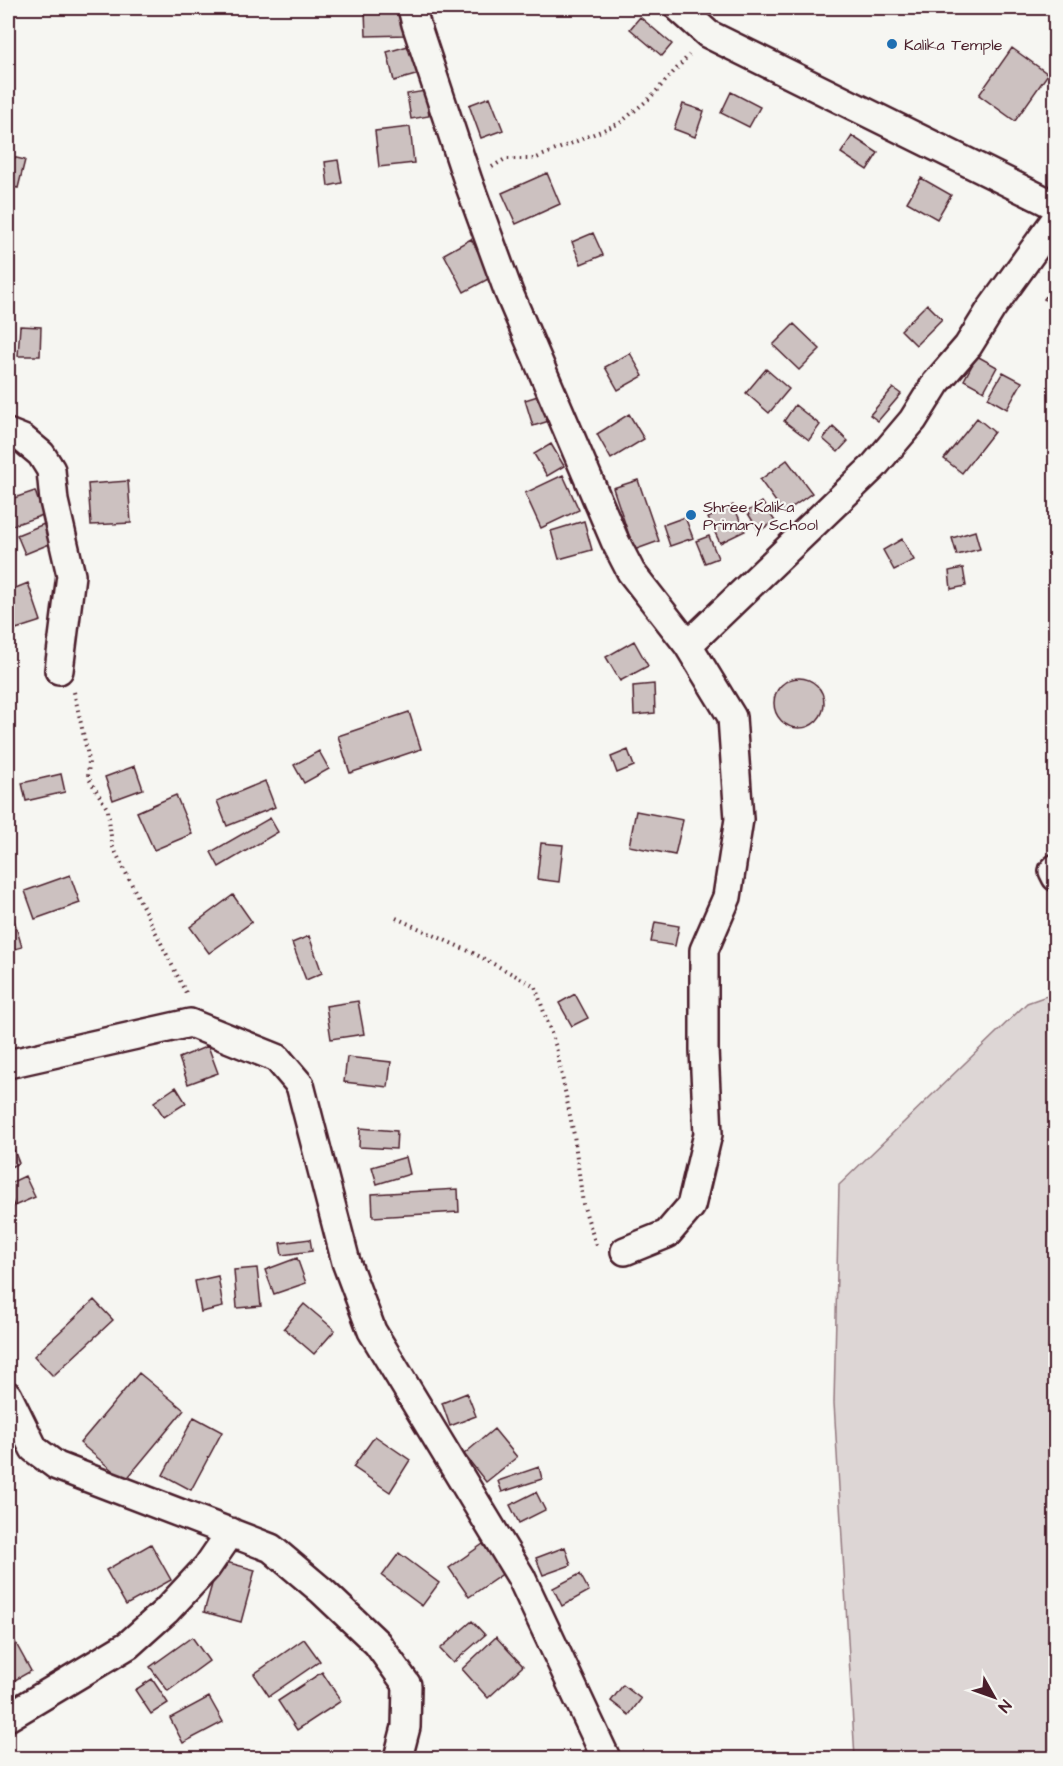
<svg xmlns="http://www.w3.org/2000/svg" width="1063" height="1766" viewBox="0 0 1063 1766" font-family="'Architects Daughter',sans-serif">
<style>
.green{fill:#ddd6d5;stroke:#947a80;stroke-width:1.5}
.building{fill:#ccc1c0;stroke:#4a1f2b;stroke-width:1.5}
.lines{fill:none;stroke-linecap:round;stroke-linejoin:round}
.street-casing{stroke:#4a1f2b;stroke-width:32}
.path{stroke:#4a1f2b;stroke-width:4;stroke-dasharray:1.5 4.5;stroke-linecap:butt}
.street{stroke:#f6f6f2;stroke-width:27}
.poi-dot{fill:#1f6fb2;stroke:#f6f6f2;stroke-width:2}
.labels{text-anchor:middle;stroke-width:4.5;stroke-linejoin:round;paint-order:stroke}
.poi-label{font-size:16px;fill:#4a1f2b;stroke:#f6f6f2;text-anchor:start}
</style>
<rect width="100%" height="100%" fill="#f6f6f2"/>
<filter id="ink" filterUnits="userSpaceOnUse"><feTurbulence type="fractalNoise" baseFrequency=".0167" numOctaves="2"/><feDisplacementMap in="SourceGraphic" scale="12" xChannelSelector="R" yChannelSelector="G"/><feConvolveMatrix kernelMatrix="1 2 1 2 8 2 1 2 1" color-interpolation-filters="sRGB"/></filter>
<g filter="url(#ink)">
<path class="green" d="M 1055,993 L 1055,1758 L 855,1758 L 834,1403 L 839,1185 L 1027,1003 Z"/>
<path class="building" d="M 406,10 L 406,35 L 366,36 L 365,11 Z
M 640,17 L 672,44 L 662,56 L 630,29 Z
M 415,44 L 423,73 L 394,81 L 387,52 Z
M 1012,48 L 1048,74 L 1015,121 L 979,95 Z
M 425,91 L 429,116 L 411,119 L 407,94 Z
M 731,92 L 760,107 L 749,127 L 721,113 Z
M 490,97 L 503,130 L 481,138 L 469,105 Z
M 683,104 L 704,111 L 695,137 L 674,129 Z
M 410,127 L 414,163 L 379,167 L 375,131 Z
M 852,136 L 878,153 L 867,170 L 841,153 Z
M 8,156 L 25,160 L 18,188 L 8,186 Z
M 338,160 L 342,183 L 328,186 L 325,162 Z
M 547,173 L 560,204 L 516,224 L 502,193 Z
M 921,178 L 951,195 L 937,219 L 907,202 Z
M 593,233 L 603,255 L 581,264 L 572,242 Z
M 471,239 L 492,277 L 464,292 L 444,254 Z
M 1056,282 L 1056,307 L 1044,299 Z
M 927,304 L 942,319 L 916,345 L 901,330 Z
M 794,324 L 820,349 L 799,370 L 773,345 Z
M 20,326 L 41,327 L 40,356 L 18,356 Z
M 630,353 L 643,376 L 618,390 L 605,367 Z
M 977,356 L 997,367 L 984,391 L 964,380 Z
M 766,369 L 789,389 L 769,413 L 746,393 Z
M 1003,372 L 1022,382 L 1007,409 L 988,398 Z
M 893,388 L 901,394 L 878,421 L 870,415 Z
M 541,395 L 549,421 L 533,426 L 525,400 Z
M 795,405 L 820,425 L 809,440 L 784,421 Z
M 629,414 L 644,439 L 611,459 L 597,434 Z
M 977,418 L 994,432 L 962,473 L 944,459 Z
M 833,427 L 848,441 L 838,452 L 823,439 Z
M 551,444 L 564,466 L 547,476 L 534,454 Z
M 787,460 L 812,493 L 784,513 L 760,480 Z
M 563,475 L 579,510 L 541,528 L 525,493 Z
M 638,480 L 659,541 L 634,550 L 613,488 Z
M 128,481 L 131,523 L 91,525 L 88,484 Z
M 35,491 L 43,515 L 8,527 L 8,500 Z
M 762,502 L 775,521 L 759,531 L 747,512 Z
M 733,505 L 745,531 L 720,543 L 708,518 Z
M 685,517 L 693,538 L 670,546 L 663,525 Z
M 584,521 L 592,550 L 559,559 L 551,531 Z
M 44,524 L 52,543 L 25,554 L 17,535 Z
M 975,531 L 980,549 L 957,555 L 952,538 Z
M 709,536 L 718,558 L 705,563 L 696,541 Z
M 902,539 L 914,560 L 894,570 L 883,550 Z
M 963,568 L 966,586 L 951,589 L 949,571 Z
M 28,583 L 41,621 L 16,629 L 8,605 L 8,591 Z
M 634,641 L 648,666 L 620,681 L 606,657 Z
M774 703a25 25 0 1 1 50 0a25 25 0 1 1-50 0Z
M 654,684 L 655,713 L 634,715 L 633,686 Z
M 409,712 L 421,749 L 350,773 L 338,736 Z
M 628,750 L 634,766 L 617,773 L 611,757 Z
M 319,751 L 329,769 L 304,783 L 294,765 Z
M 8,763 L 15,787 L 8,790 Z
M 135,766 L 143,789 L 113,800 L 105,777 Z
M 61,774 L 65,792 L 26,801 L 22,783 Z
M 265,781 L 275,807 L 227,826 L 217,801 Z
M 176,795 L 192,834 L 154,850 L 137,812 Z
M 10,796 L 15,808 L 8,811 L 8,797 Z
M 636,811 L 683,820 L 675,855 L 629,846 Z
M 270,818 L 278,832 L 219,867 L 211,852 Z
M 541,843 L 563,845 L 559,882 L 537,879 Z
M 70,875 L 80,903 L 35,919 L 25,891 Z
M 233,895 L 252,922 L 209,953 L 190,927 Z
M 12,913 L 22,947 L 8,951 L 8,914 Z
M 655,922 L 679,926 L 675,946 L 651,942 Z
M 309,936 L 322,973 L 306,980 L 292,943 Z
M 575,994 L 588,1018 L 572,1026 L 559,1003 Z
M 358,1001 L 364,1034 L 331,1039 L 326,1006 Z
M 208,1046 L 218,1073 L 188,1084 L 179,1058 Z
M 347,1057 L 391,1062 L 388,1087 L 344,1082 Z
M 176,1087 L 186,1103 L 164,1117 L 154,1102 Z
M 360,1128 L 397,1131 L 396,1149 L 359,1147 Z
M 8,1137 L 9,1137 L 19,1163 L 8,1168 Z
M 406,1157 L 410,1174 L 377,1184 L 372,1167 Z
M 25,1176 L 35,1197 L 14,1206 L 8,1192 L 8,1184 Z
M 458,1189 L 459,1212 L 373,1217 L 372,1194 Z
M 310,1239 L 312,1251 L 282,1255 L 280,1243 Z
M 297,1258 L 306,1283 L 274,1294 L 265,1270 Z
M 257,1268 L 261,1306 L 237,1308 L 234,1270 Z
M 218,1276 L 223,1307 L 201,1312 L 195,1281 Z
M 94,1300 L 113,1320 L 53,1376 L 34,1356 Z
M 304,1304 L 335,1330 L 314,1354 L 284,1328 Z
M 139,1373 L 184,1410 L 125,1481 L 80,1443 Z
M 467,1393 L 476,1416 L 450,1426 L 442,1403 Z
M 194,1417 L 222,1432 L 191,1490 L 163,1475 Z
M 494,1429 L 517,1457 L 486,1482 L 464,1454 Z
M 375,1436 L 410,1460 L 390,1492 L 353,1467 Z
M 539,1467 L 542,1479 L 502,1492 L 498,1481 Z
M 536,1492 L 545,1510 L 519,1523 L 510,1505 Z
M 151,1544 L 171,1580 L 126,1605 L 106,1570 Z
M 483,1544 L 504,1573 L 469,1597 L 449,1568 Z
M 565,1547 L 571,1565 L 543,1575 L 536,1558 Z
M 399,1553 L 439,1583 L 422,1606 L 382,1576 Z
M 219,1560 L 255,1570 L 241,1622 L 204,1612 Z
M 580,1574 L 589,1591 L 562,1606 L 553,1588 Z
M 472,1621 L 485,1635 L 453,1663 L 440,1649 Z
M 8,1629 L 31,1671 L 8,1684 Z
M 192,1637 L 209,1661 L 168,1691 L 150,1667 Z
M 496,1637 L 523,1666 L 488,1698 L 462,1669 Z
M 304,1639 L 320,1661 L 269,1696 L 254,1674 Z
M 322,1672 L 341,1701 L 297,1730 L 278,1701 Z
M 152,1679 L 168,1703 L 151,1714 L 135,1690 Z
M 623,1685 L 641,1699 L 629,1715 L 611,1701 Z
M 209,1697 L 223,1722 L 183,1743 L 170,1718 Z"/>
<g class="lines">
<defs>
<path id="street" d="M 412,8 L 416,24 L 468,181 L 509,293 L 615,541 L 631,572 L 688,645 L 732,717 L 739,819 L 727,897 L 704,950 L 704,1050 L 708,1134 L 691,1206 L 667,1234 L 625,1251
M 679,8 L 708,34 L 1056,206
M 8,433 L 23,439 L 41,454 L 51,470 L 54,501 L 71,575 L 59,670
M 688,645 L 874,466 L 913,420 L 936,383 L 968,346 L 991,309 L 1056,219
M 1056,868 L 1053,871 L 1056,877
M 8,1064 L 190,1023 L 277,1058 L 300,1085 L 346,1262 L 372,1331 L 521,1577 L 606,1758
M 8,1396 L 34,1449 L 57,1466 L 271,1548 L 322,1591 L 377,1643 L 407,1685 L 406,1727 L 398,1758
M 8,1717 L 128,1645 L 166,1611 L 207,1567 L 231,1532"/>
</defs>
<use href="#street" class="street-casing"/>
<path class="path" d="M 492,167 L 505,159 L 534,159 L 620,123 L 650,98 L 689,55
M 74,692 L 89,760 L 88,777 L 108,810 L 112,845 L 187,995
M 396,918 L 473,953 L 535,986 L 556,1047 L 574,1135 L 583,1204 L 596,1245 L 598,1246"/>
<use href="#street" class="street"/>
</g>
</g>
<g class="poi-dot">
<circle cx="892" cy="44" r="6"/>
<circle cx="691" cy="515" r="6"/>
</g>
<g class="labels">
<g class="poi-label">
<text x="904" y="50">Kalika Temple</text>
<text x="703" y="512">Shree Kalika<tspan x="703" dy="18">Primary School</tspan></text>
</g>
</g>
<rect width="1063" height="1766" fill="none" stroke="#f6f6f2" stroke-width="30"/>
<rect x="15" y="15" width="1033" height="1736" fill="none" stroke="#4a1f2b" stroke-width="2" filter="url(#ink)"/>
<g transform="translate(994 1697) rotate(130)" stroke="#f6f6f2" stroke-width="4.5" paint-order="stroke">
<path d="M0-4.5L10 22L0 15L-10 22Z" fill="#4a1f2b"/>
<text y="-9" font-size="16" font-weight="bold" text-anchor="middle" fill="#4a1f2b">N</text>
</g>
</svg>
